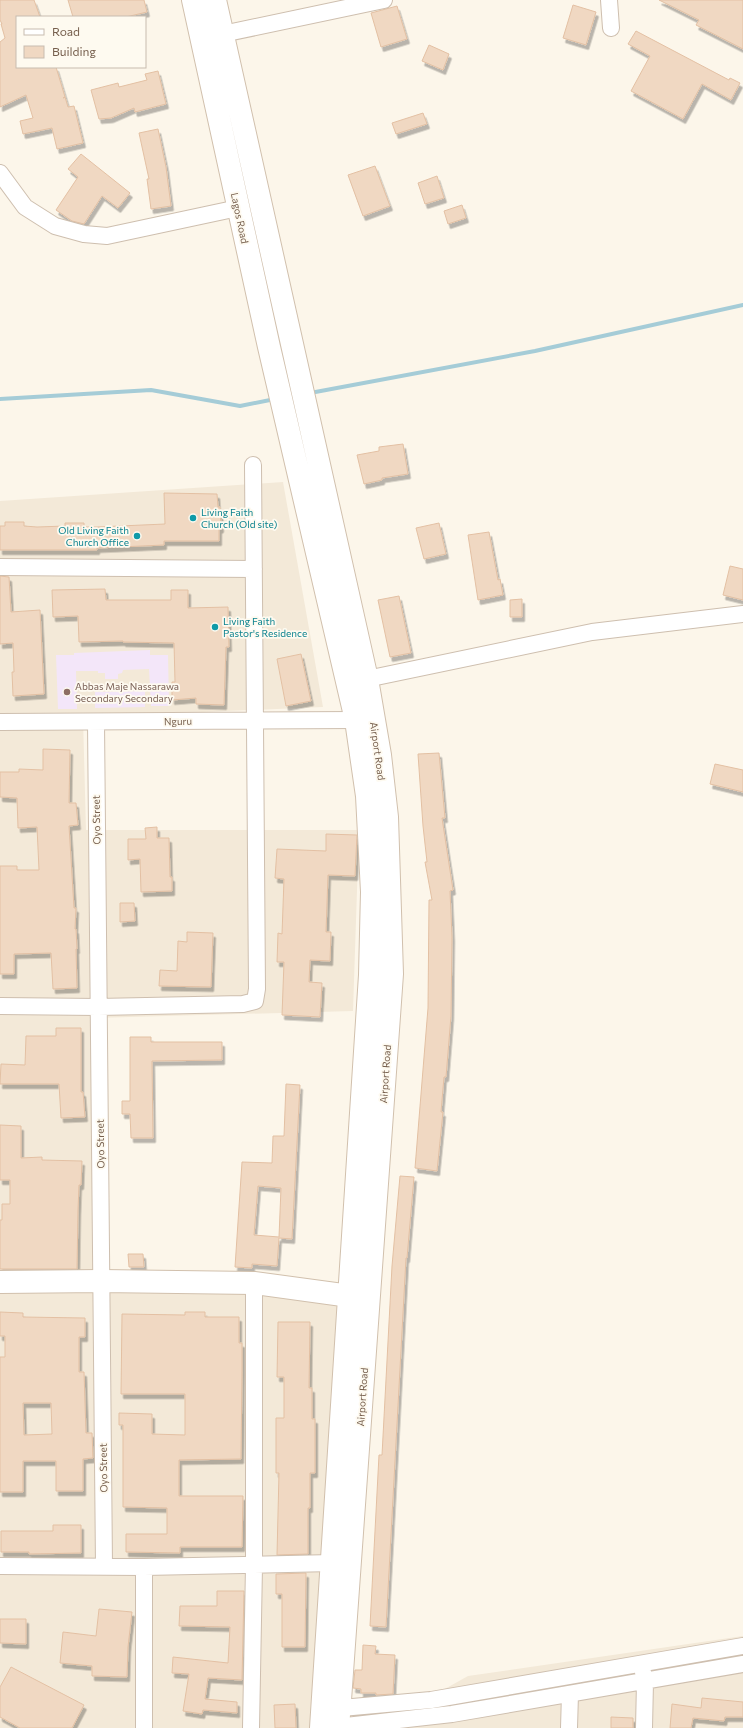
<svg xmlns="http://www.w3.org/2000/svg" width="743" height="1728" viewBox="0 0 743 1728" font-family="Commissioner,sans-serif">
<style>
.residential{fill:#f3e9d8}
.education{fill:#f3e6f9}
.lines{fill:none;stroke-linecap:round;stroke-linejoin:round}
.stream{stroke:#a5ccd7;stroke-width:4}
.building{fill:#f0d8c2;stroke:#e3c0a3;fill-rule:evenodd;filter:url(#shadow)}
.street-casing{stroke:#cebfaf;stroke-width:18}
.secondary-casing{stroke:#d1c0ad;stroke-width:24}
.street{stroke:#fff;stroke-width:16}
.secondary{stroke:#fff;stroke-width:22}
.culture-dot{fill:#0f9aa8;stroke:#fefaf0;stroke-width:1.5}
.education-dot{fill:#8d6e63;stroke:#fefaf0;stroke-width:1.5}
.labels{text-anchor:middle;stroke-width:3.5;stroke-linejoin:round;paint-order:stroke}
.street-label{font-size:10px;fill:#765f4d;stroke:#fefaf0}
.culture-label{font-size:10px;fill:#0d838f;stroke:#fefaf0;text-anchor:start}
.education-label{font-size:10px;fill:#785e54;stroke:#fefaf0;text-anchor:start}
</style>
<defs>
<filter id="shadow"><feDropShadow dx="2.5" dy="4.5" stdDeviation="0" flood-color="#0004"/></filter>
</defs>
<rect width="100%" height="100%" fill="#fcf6ea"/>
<path class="residential" d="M 283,482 L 323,707 L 83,717 L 86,830 L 359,830 L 353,1011 L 93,1018 L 109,1275 L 343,1300 L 316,1728 L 0,1728 L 0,501 Z
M 743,1636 L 743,1728 L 375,1728 L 468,1676 Z"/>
<path class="education" d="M 150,650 L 150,655 L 168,655 L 169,706 L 151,706 L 149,669 L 123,670 L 122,673 L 118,674 L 118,679 L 105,679 L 105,673 L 98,673 L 98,671 L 76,671 L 77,709 L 58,709 L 56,655 L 74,655 L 74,653 Z
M 145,691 L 145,707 L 95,708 L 95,692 Z"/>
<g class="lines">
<path class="stream" d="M 310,393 L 535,351 L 743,305
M 0,399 L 151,390 L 240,406 L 275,399"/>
</g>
<path class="building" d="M 0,0 L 34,0 L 40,17 L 17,17 L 17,67 L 56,67 L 65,97 L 63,98 L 65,97 L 68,107 L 74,106 L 83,143 L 57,149 L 52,128 L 23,134 L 20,121 L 33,118 L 26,95 L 0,107 L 0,42 L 5,38 L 1,24 L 2,24 L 0,20 Z
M 68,0 L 144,0 L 147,12 L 126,17 L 73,17 Z
M 659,0 L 743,0 L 743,49 L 696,25 L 699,20 Z
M 573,5 L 596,12 L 586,45 L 563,38 Z
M 397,6 L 407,39 L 381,47 L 371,13 Z
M 636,31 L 729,80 L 730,78 L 740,83 L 731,100 L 702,84 L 683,119 L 631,91 L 650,56 L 628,44 Z
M 429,45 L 449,54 L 443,70 L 422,61 Z
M 158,71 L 166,104 L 135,112 L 134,108 L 111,118 L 99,119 L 91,90 L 118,83 L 119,87 L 147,80 L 145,74 Z
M 423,113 L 427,124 L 396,134 L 392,123 Z
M 158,129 L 166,167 L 171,206 L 151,209 L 147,179 L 149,179 L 139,133 Z
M 81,154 L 130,193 L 118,208 L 102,196 L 84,224 L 72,221 L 56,210 L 78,177 L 68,169 Z
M 375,166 L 390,206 L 363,216 L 348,175 Z
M 437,176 L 444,198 L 425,204 L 418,183 Z
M 462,205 L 466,218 L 448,224 L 444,211 Z
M 403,444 L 408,474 L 382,478 L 382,480 L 364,484 L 357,455 L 379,451 L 379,447 Z
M 164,493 L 217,494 L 218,507 L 220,507 L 221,528 L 219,529 L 219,541 L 164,541 L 164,545 L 97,548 L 97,550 L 0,550 L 0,526 L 5,526 L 5,522 L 24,522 L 24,526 L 37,527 L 65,526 L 65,523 L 84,523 L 84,527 L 97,527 L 165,524 Z
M 439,523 L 446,554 L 424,559 L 416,528 Z
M 489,532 L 498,580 L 500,579 L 503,595 L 478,600 L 468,535 Z
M 730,566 L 743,569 L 743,600 L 723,595 Z
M 0,576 L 9,577 L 11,612 L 40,610 L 44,694 L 13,696 L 12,672 L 14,672 L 13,643 L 0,644 Z
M 105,589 L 106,600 L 171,600 L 171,590 L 188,590 L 188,608 L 228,607 L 229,647 L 226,647 L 224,705 L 196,704 L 196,698 L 172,700 L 172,682 L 175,682 L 174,643 L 123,642 L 123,641 L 79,642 L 78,616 L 53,617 L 52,590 Z
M 399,596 L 411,653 L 390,657 L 378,600 Z
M 522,599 L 522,617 L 510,617 L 510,600 Z
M 301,654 L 311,701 L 286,706 L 277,659 Z
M 43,749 L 70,750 L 69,803 L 76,803 L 78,825 L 69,826 L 74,908 L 76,908 L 75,929 L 76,929 L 77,949 L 76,949 L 77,988 L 53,989 L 51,953 L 14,954 L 14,974 L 0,974 L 0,866 L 17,866 L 17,870 L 39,870 L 37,827 L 18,828 L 17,798 L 0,797 L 0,772 L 19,772 L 19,769 L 43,770 Z
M 439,753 L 445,818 L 442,818 L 453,890 L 450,891 L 452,937 L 451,1016 L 446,1077 L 444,1077 L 441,1112 L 443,1112 L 437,1171 L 415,1168 L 428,1008 L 429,900 L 432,900 L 425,862 L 427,862 L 423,826 L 418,754 Z
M 715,764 L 743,770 L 743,792 L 710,784 Z
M 157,827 L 157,838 L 169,838 L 170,877 L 172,877 L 172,891 L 141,892 L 140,859 L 128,860 L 128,839 L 146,839 L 145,828 Z
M 326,834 L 357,835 L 355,876 L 328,875 L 326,932 L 331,932 L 330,961 L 310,960 L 309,982 L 322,983 L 320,1017 L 282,1015 L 284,962 L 277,962 L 278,933 L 282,934 L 284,879 L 275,878 L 277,849 L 326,851 Z
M 120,903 L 134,903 L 135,921 L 120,922 Z
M 187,932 L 213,933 L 211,987 L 159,986 L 160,970 L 177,971 L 178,941 L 187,942 Z
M 56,1028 L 81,1028 L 81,1092 L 83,1092 L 85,1117 L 61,1118 L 59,1084 L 0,1084 L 1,1064 L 25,1065 L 26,1036 L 56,1036 Z
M 130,1037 L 151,1037 L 151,1042 L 222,1042 L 222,1060 L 152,1061 L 153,1138 L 131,1138 L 130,1114 L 122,1114 L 122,1101 L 130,1101 Z
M 286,1084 L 300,1085 L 292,1239 L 279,1238 L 277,1266 L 252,1264 L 252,1268 L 235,1267 L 242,1162 L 272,1163 L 273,1136 L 284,1136 ZM 258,1186 L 281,1188 L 279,1237 L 254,1235 Z
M 0,1125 L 21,1126 L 21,1158 L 42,1157 L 42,1160 L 82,1161 L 81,1185 L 79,1185 L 78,1210 L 77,1269 L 0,1269 L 0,1220 L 2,1220 L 2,1204 L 10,1204 L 10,1180 L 0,1180 Z
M 400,1176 L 414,1177 L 407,1258 L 406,1258 L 386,1627 L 370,1626 L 379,1455 L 382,1455 L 392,1266 Z
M 128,1254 L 143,1254 L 144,1267 L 129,1267 Z
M 0,1312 L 23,1313 L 23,1317 L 85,1318 L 85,1337 L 79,1337 L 79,1372 L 84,1372 L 86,1433 L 92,1433 L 93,1458 L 83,1459 L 83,1491 L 56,1491 L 56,1461 L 23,1461 L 23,1492 L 0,1492 L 0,1357 L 5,1357 L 5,1336 L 0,1336 ZM 23,1403 L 51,1403 L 52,1434 L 24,1435 Z
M 185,1312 L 205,1312 L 205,1317 L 239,1317 L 239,1343 L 242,1343 L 242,1371 L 241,1459 L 179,1460 L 179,1496 L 243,1496 L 242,1547 L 180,1547 L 180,1553 L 126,1552 L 126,1534 L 167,1534 L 167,1508 L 123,1507 L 123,1425 L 119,1425 L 119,1413 L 152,1414 L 152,1434 L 185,1435 L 185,1394 L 121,1394 L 122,1314 L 185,1315 Z
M 278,1322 L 310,1322 L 309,1388 L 312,1388 L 312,1419 L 315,1419 L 315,1473 L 310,1473 L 310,1508 L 308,1508 L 308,1554 L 277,1555 L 279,1473 L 276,1473 L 276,1418 L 284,1418 L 284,1377 L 277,1377 Z
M 53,1525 L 81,1525 L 81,1553 L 29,1554 L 29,1552 L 1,1552 L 1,1531 L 53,1531 Z
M 306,1573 L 305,1647 L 282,1647 L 282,1594 L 276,1594 L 276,1574 Z
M 217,1591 L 244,1591 L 242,1680 L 208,1678 L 205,1699 L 237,1702 L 237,1713 L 203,1710 L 202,1714 L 183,1711 L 189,1674 L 172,1673 L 173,1657 L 228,1663 L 230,1627 L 179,1626 L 180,1606 L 217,1606 Z
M 99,1609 L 132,1612 L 128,1647 L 127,1677 L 92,1676 L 92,1666 L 60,1663 L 63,1632 L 96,1636 Z
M 0,1619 L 26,1619 L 26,1644 L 0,1643 Z
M 363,1645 L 376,1646 L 375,1654 L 395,1655 L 393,1694 L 376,1695 L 376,1693 L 361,1693 L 361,1689 L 353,1688 L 355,1670 L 362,1670 Z
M 11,1667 L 84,1705 L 72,1728 L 20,1728 L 0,1717 L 0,1687 Z
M 702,1698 L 743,1702 L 743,1717 L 725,1717 L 724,1721 L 693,1718 L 691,1728 L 670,1728 L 672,1704 L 701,1708 Z
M 295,1704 L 296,1728 L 275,1728 L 274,1705 Z
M 611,1717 L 633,1718 L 633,1728 L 611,1728 Z"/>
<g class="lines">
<defs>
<path id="street" d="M 609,0 L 611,28
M 213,36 L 384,0
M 0,173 L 25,207 L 55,226 L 84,234 L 107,236 L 238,208
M 0,567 L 254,569
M 357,681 L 592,632 L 743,614
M 0,722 L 356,720
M 96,722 L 104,1566
M 0,1006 L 98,1007 L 243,1004 L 255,1001 L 257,989 L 253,465
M 0,1566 L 144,1567 L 333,1563
M 144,1567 L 144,1728
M 643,1672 L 645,1682 L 644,1728
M 330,1709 L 431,1700 L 743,1646
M 251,1728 L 254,1566 L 254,1283
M 328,1728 L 452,1714 L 743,1664
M 569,1728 L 570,1694"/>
<path id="secondary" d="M 193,0 L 269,347 L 356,720 L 367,796 L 372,892 L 370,975 L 321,1728
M 215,0 L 367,679 L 380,755 L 387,817 L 392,974 L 338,1728
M 0,1282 L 101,1281 L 254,1283 L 350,1296"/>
</defs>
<use href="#street" class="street-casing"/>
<use href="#secondary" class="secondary-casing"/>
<use href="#street" class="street"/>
<use href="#secondary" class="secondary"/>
</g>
<g class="culture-dot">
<circle cx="193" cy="518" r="4"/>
<circle cx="137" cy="536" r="4"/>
<circle cx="215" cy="627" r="4"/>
</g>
<circle class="education-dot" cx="67" cy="692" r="4"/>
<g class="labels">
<g class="street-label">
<text transform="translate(240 218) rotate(78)" y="4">Lagos Road</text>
<text transform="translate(178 721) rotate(-1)" y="4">Nguru</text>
<text transform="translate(378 751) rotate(82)" y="4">Airport Road</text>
<text transform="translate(96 820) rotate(-91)" y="4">Oyo Street</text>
<text transform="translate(385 1074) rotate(-86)" y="4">Airport Road</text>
<text transform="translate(100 1144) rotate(-91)" y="4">Oyo Street</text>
<text transform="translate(362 1397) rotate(-86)" y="4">Airport Road</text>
<text transform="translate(103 1468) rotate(-91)" y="4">Oyo Street</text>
</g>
<g class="culture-label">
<text x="201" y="516">Living Faith<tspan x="201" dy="12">Church (Old site)</tspan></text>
<text x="129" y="534" text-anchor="end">Old Living Faith<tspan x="129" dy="12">Church Office</tspan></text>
<text x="223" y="625">Living Faith<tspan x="223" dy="12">Pastor's Residence</tspan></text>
</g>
<g class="education-label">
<text x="75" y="690">Abbas Maje Nassarawa<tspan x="75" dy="12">Secondary Secondary</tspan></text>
</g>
</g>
<rect x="16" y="16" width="130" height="52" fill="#fefaf0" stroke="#c8bcaf"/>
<rect x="24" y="29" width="20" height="6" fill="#ffffff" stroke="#c8bcaf"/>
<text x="52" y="36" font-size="12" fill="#765f4d">Road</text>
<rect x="24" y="46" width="20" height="12" fill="#f0d8c2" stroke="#c8bcaf"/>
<text x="52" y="56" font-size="12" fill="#765f4d">Building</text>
</svg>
